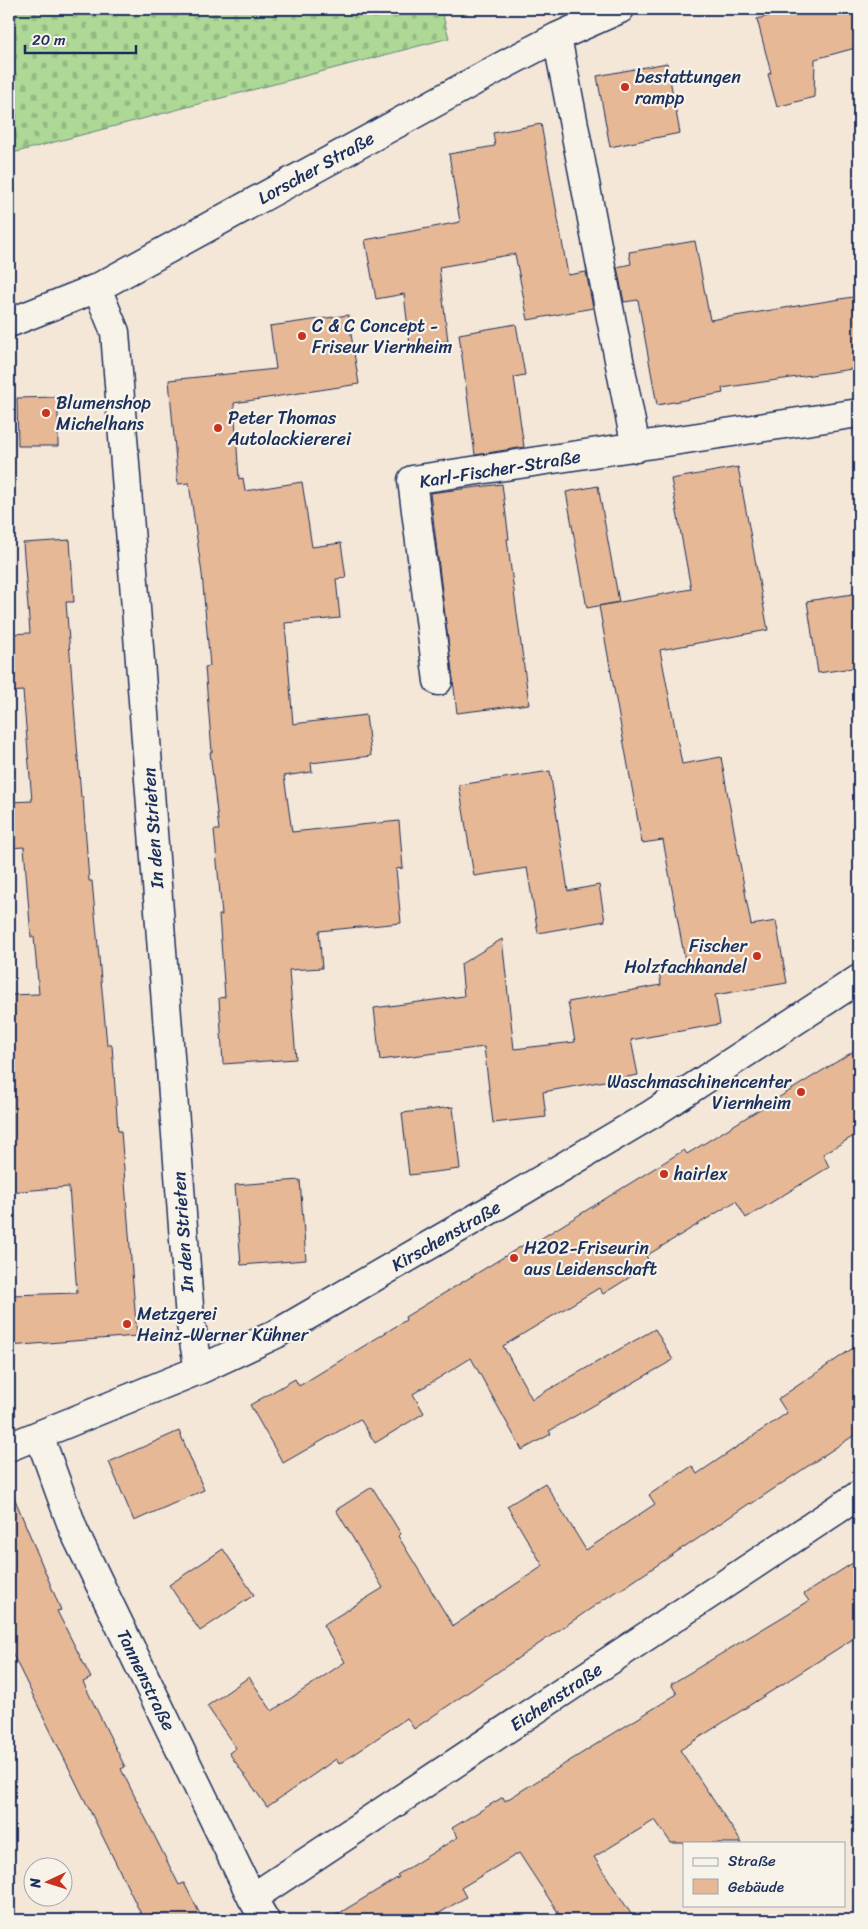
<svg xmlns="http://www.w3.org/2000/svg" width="868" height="1929" viewBox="0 0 868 1929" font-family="Sriracha,sans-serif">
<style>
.cemetery{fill:url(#cemetery-stones);stroke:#64847a}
.building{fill:#e6b896;stroke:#1b2f5e}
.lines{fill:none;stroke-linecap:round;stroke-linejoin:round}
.street-casing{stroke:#1b2f5e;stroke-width:31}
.street{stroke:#f7f3e8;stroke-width:28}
.poi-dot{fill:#c8321e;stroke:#f7f3e8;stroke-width:2}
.labels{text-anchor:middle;stroke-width:4.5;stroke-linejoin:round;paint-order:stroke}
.poi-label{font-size:18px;fill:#1b2f5e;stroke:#f7f3e8;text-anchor:start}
.street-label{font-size:18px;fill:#1b2f5e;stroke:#f7f3e8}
</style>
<defs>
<pattern id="cemetery-stones" width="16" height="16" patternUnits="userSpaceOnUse" patternTransform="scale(1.25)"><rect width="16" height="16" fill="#add896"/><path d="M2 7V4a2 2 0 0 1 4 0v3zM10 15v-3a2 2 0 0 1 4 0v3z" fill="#94ba84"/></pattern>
</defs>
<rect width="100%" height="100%" fill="#f4e7d8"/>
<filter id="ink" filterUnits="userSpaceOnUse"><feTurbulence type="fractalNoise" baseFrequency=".02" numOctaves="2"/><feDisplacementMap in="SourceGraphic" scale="10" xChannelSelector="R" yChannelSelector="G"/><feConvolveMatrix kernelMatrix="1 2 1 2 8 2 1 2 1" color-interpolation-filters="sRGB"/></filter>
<g filter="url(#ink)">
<path class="cemetery" d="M 9,9 L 441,9 L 449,38 L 9,154 Z"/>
<path class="building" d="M 794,9 L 859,9 L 859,47 L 815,59 L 814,97 L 777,107 L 768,74 L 771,73 L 757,19 Z
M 667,63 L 680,133 L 610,147 L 597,76 Z
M 541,124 L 568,275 L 586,272 L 593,308 L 528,320 L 515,254 L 439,267 L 448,341 L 410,345 L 404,294 L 376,299 L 365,240 L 460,222 L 449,154 L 495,146 L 493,133 Z
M 695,241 L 710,320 L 859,296 L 859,368 L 722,388 L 723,393 L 657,405 L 638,300 L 624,302 L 617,267 L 631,264 L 629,252 Z
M 348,315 L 359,384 L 234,403 L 239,479 L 243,478 L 245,491 L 302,482 L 312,547 L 341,543 L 346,578 L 336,579 L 340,618 L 285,623 L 293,724 L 366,715 L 371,756 L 311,763 L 312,772 L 284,776 L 292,832 L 399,821 L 403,868 L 396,869 L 401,923 L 319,931 L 322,968 L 289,970 L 296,1059 L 223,1064 L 219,998 L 225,997 L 219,915 L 222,915 L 214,830 L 219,830 L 210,752 L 212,752 L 205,667 L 210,666 L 202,574 L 189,483 L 178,484 L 169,380 L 276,369 L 270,326 Z
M 516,324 L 525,375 L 514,377 L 524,447 L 475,455 L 459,334 Z
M 58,397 L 58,446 L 18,446 L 17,398 Z
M 738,467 L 768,630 L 660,650 L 682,764 L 721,757 L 751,925 L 776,921 L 787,983 L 715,995 L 720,1024 L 631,1040 L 638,1075 L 543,1092 L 546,1117 L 493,1123 L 484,1047 L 380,1060 L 374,1008 L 464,996 L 461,964 L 502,939 L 514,1049 L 575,1042 L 568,1002 L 661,985 L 659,971 L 686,966 L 663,840 L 642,843 L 599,606 L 691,589 L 671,479 Z
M 502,484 L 509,539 L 507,539 L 529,704 L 457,713 L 430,493 Z
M 598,486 L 619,602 L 587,608 L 566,492 Z
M 70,540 L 74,602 L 66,602 L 81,797 L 83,797 L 89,881 L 92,881 L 107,1045 L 112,1045 L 118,1131 L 121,1131 L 137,1336 L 9,1346 L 9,1295 L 77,1293 L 69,1187 L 9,1192 L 9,995 L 39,994 L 34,937 L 31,937 L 24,847 L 9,848 L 9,802 L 32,801 L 23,691 L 9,692 L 9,634 L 30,633 L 23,543 Z
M 859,593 L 859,667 L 818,673 L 807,601 Z
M 550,771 L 568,891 L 599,885 L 605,921 L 538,933 L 527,868 L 474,876 L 459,785 Z
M 859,1048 L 859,1133 L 823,1154 L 829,1167 L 746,1218 L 736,1201 L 646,1256 L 651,1264 L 603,1294 L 599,1288 L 503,1346 L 532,1399 L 655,1329 L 673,1360 L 549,1431 L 551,1434 L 522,1450 L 471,1358 L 413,1394 L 424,1413 L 375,1443 L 360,1419 L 283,1463 L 250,1405 L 295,1379 L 299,1386 L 406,1320 L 405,1317 L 530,1241 L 532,1244 L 684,1150 L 687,1154 Z
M 453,1107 L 460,1169 L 409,1175 L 402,1113 Z
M 300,1180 L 306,1260 L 241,1265 L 235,1185 Z
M 859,1344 L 859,1432 L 751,1504 L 750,1503 L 684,1548 L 684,1547 L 619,1591 L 618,1590 L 414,1729 L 407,1718 L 339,1764 L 336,1759 L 267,1807 L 229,1753 L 236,1748 L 207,1706 L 249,1677 L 272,1711 L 345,1662 L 323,1625 L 383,1588 L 336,1510 L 372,1487 L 401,1534 L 398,1536 L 453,1626 L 543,1566 L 507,1506 L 545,1483 L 586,1550 L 655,1504 L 649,1495 L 692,1466 L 697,1474 L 787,1413 L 778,1399 Z
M 179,1431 L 204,1490 L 134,1521 L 109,1462 Z
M 9,1485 L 61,1610 L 57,1611 L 91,1678 L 83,1682 L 125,1767 L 121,1769 L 179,1885 L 184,1883 L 203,1920 L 144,1920 L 9,1647 Z
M 223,1549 L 254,1595 L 200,1631 L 169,1585 Z
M 859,1559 L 859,1635 L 680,1750 L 742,1843 L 671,1843 L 655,1820 L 594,1857 L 635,1920 L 563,1920 L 519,1853 L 461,1888 L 466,1897 L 428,1920 L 328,1920 L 399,1877 L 397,1875 L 458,1837 L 452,1828 L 503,1797 L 505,1801 L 677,1694 L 671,1684 L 809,1601 L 804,1594 Z"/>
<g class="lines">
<defs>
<path id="street" d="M 557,37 L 636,448
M 97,288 L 115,332 L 190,1319 L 199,1370
M 9,323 L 97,288 L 500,67 L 557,37 L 620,9
M 438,681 L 412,480 L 859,413
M 39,1435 L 74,1531 L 252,1898 L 265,1920
M 9,1447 L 199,1370 L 276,1334 L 497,1206 L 652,1114 L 859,979
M 252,1898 L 859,1495"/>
</defs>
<use href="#street" class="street-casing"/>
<use href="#street" class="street"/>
</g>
</g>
<g class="poi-dot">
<circle cx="625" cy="87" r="5"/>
<circle cx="302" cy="336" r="5"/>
<circle cx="46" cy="413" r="5"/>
<circle cx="218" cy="428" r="5"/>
<circle cx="757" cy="956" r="5"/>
<circle cx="801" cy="1092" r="5"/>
<circle cx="664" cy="1174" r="5"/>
<circle cx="514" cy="1258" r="5"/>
<circle cx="127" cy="1324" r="5"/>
</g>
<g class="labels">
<g class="poi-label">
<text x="635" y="83">bestattungen<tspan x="635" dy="21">rampp</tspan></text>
<text x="312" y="332">C &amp; C Concept -<tspan x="312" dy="21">Friseur Viernheim</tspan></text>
<text x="56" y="409">Blumenshop<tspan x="56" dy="21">Michelhans</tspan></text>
<text x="228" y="424">Peter Thomas<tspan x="228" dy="21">Autolackiererei</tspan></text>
<text x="747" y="952" text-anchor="end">Fischer<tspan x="747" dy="21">Holzfachhandel</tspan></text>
<text x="791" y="1088" text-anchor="end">Waschmaschinencenter<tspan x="791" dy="21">Viernheim</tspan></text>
<text x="674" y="1180">hairlex</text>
<text x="524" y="1254">H2O2-Friseurin<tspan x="524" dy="21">aus Leidenschaft</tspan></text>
<text x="137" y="1320">Metzgerei<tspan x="137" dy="21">Heinz-Werner Kühner</tspan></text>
</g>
<g class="street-label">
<text transform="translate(316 168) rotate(-29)" y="6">Lorscher Straße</text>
<text transform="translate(500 469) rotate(-9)" y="6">Karl-Fischer-Straße</text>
<text transform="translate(153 828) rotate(-94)" y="6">In den Strieten</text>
<text transform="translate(183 1232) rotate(-94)" y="6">In den Strieten</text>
<text transform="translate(446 1236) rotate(-30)" y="6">Kirschenstraße</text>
<text transform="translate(146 1680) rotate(64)" y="6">Tannenstraße</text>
<text transform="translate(556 1697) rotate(-34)" y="6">Eichenstraße</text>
</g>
</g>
<rect width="868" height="1929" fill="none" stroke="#f7f3e8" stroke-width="30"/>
<rect x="15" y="15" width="838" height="1899" fill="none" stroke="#1b2f5e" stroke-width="2" filter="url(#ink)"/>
<rect x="683" y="1842" width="162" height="65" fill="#f7f3e8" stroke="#9fa5b1"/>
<rect x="693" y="1858" width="25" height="8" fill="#f7f3e8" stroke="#9fa5b1"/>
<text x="728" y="1866" font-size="15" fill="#1b2f5e">Straße</text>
<rect x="693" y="1879" width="25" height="15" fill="#e6b896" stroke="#9fa5b1"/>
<text x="728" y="1892" font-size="15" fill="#1b2f5e">Gebäude</text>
<g transform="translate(48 1882) rotate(266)"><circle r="24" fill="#f7f3e8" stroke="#9fa5b1"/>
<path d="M0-4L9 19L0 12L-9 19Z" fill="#c8321e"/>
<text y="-8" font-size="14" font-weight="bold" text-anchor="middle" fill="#1b2f5e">N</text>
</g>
<path d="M25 45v8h111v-8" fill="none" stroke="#1b2f5e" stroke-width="2.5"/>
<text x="32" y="45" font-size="15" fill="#1b2f5e" stroke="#f7f3e8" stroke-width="4" paint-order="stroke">20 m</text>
</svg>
